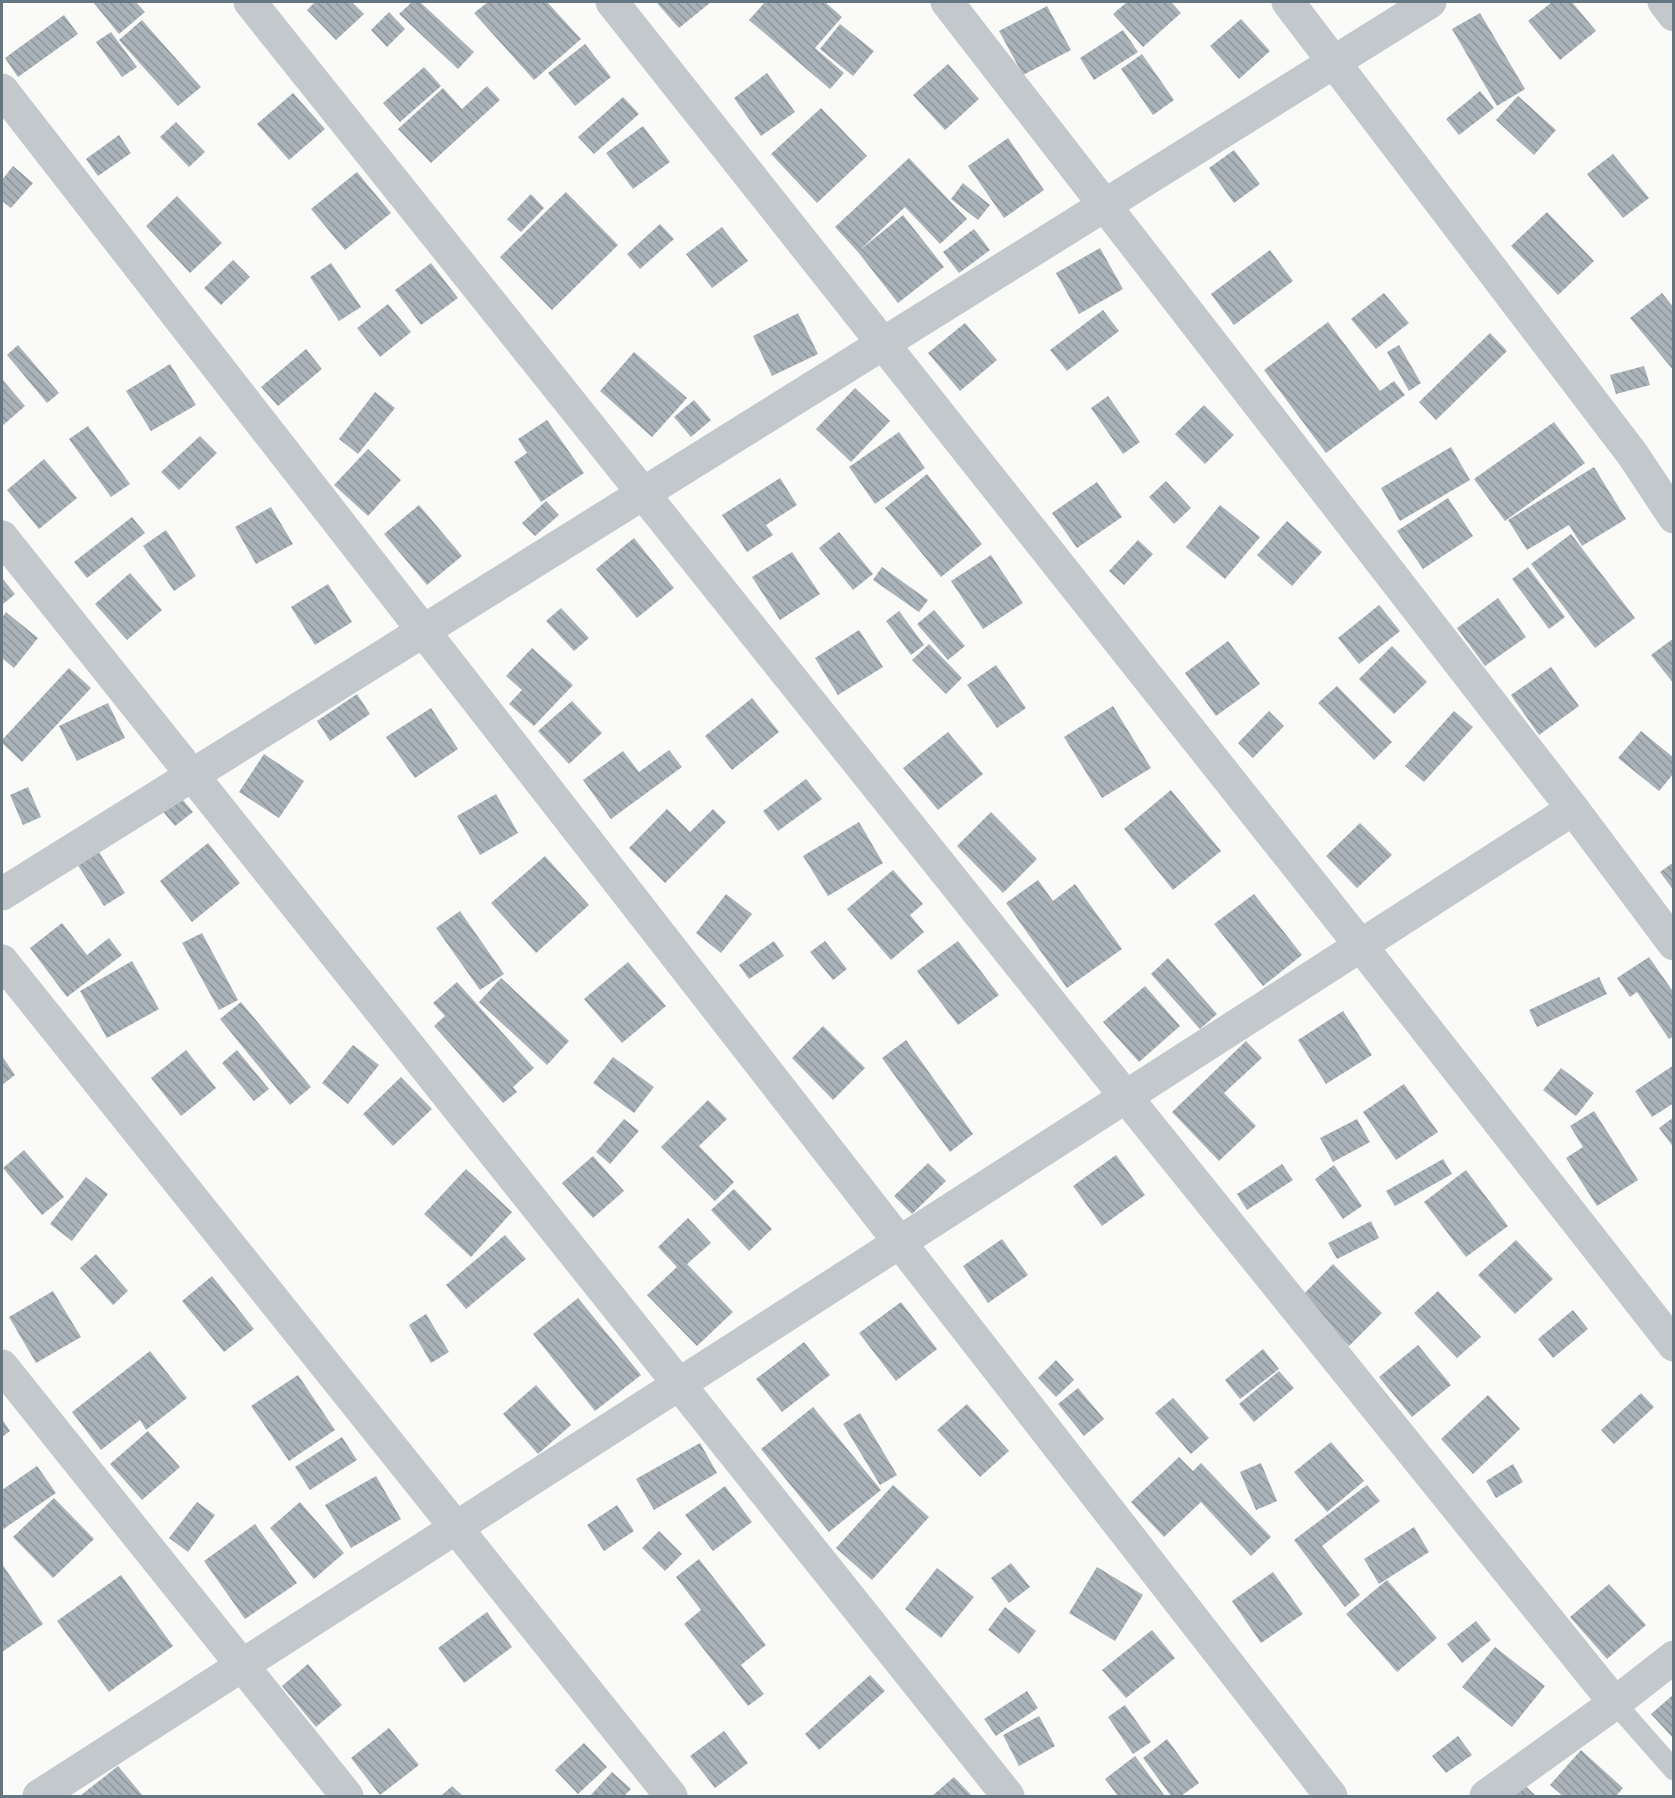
<svg xmlns="http://www.w3.org/2000/svg" width="1675" height="1798" viewBox="0 0 1675 1798" font-family="Helvetica,sans-serif">
<style>
.building{fill:url(#building-back-hatch)}
.lines{fill:none;stroke-linecap:round;stroke-linejoin:round}
.service{stroke:#c3c8cc;stroke-width:21}
.minor{stroke:#c3c8cc;stroke-width:33}
</style>
<defs>
<pattern id="building-back-hatch" width="6" height="6" patternUnits="userSpaceOnUse" patternTransform="scale(1.5)"><rect width="6" height="6" fill="#aab3b9"/><path d="M-1 5l2 2M0 0l6 6M5-1l2 2" fill="none" stroke="#8e969c"/></pattern>
</defs>
<rect width="100%" height="100%" fill="#fafaf8"/>
<path class="building" d="M 93,2 L 136,2 L 145,12 L 119,34 Z
M 315,2 L 352,2 L 364,14 L 336,40 L 307,10 Z
M 412,2 L 420,2 L 474,52 L 458,69 L 399,14 Z
M 488,2 L 547,2 L 581,39 L 534,80 L 474,13 Z
M 656,2 L 711,2 L 679,28 Z
M 765,2 L 825,2 L 842,17 L 815,48 L 844,73 L 830,89 L 749,20 Z
M 1127,2 L 1171,2 L 1181,13 L 1143,47 L 1113,14 Z
M 1552,2 L 1572,2 L 1596,31 L 1560,60 L 1528,21 Z
M 1047,6 L 1071,50 L 1023,75 L 999,31 Z
M 389,12 L 405,29 L 387,47 L 371,30 Z
M 1480,13 L 1525,89 L 1497,106 L 1452,29 Z
M 64,15 L 78,34 L 18,77 L 5,58 Z
M 1241,19 L 1270,51 L 1239,79 L 1210,46 Z
M 142,20 L 201,87 L 178,106 L 119,40 Z
M 840,24 L 874,51 L 853,76 L 820,49 Z
M 1123,30 L 1138,52 L 1094,80 L 1080,58 Z
M 111,32 L 137,67 L 122,77 L 96,42 Z
M 585,44 L 611,77 L 575,106 L 548,73 Z
M 1142,54 L 1174,100 L 1153,115 L 1121,69 Z
M 948,64 L 979,99 L 945,130 L 913,95 Z
M 424,67 L 441,86 L 400,122 L 383,103 Z
M 767,73 L 795,112 L 761,136 L 734,98 Z
M 487,86 L 500,100 L 431,163 L 398,129 L 443,88 L 462,109 Z
M 1480,91 L 1494,108 L 1459,135 L 1446,119 Z
M 293,93 L 325,129 L 289,160 L 257,124 Z
M 1518,96 L 1556,130 L 1534,155 L 1496,120 Z
M 623,97 L 639,114 L 594,154 L 578,137 Z
M 821,108 L 867,156 L 817,203 L 771,154 Z
M 176,122 L 205,152 L 189,167 L 160,137 Z
M 643,126 L 670,162 L 633,189 L 606,153 Z
M 119,135 L 131,153 L 98,176 L 86,159 Z
M 1008,138 L 1044,190 L 1004,218 L 968,166 Z
M 1234,150 L 1260,184 L 1234,203 L 1209,168 Z
M 1613,154 L 1649,198 L 1623,218 L 1587,174 Z
M 909,158 L 967,219 L 940,244 L 905,207 L 860,250 L 903,215 L 944,267 L 898,303 L 858,252 L 835,227 Z
M 13,166 L 33,183 L 11,208 L 2,201 L 2,180 Z
M 357,172 L 391,213 L 345,250 L 311,209 Z
M 963,183 L 990,205 L 978,220 L 951,199 Z
M 566,192 L 618,245 L 552,310 L 500,257 Z
M 531,194 L 544,208 L 521,232 L 507,219 Z
M 177,196 L 222,243 L 190,273 L 146,226 Z
M 1547,212 L 1594,261 L 1558,295 L 1511,246 Z
M 660,224 L 674,239 L 640,269 L 627,254 Z
M 722,227 L 748,261 L 712,288 L 686,254 Z
M 974,229 L 990,250 L 959,273 L 943,252 Z
M 1100,248 L 1123,289 L 1079,314 L 1056,273 Z
M 1270,250 L 1293,281 L 1234,325 L 1211,294 Z
M 233,260 L 250,277 L 221,305 L 204,288 Z
M 331,263 L 361,307 L 339,321 L 310,277 Z
M 431,263 L 458,298 L 421,325 L 395,290 Z
M 1384,293 L 1409,323 L 1376,349 L 1351,319 Z
M 1662,293 L 1674,308 L 1674,371 L 1630,318 Z
M 388,304 L 411,332 L 380,357 L 357,328 Z
M 1103,310 L 1119,331 L 1067,371 L 1050,350 Z
M 798,313 L 818,354 L 772,376 L 753,336 Z
M 1328,322 L 1380,391 L 1394,381 L 1405,395 L 1326,453 L 1264,370 Z
M 965,323 L 997,360 L 960,391 L 928,353 Z
M 1490,333 L 1507,351 L 1436,420 L 1419,402 Z
M 18,345 L 59,393 L 47,403 L 7,355 Z
M 1399,345 L 1421,383 L 1409,391 L 1387,352 Z
M 306,349 L 322,369 L 278,406 L 261,387 Z
M 634,352 L 687,398 L 652,437 L 600,391 Z
M 170,364 L 196,405 L 151,431 L 126,391 Z
M 1644,366 L 1650,385 L 1616,394 L 1610,375 Z
M 2,379 L 25,406 L 2,426 Z
M 855,388 L 890,421 L 851,462 L 816,429 Z
M 375,392 L 395,408 L 358,454 L 339,439 Z
M 1108,396 L 1140,442 L 1123,454 L 1091,408 Z
M 694,400 L 711,420 L 691,437 L 674,417 Z
M 1204,405 L 1234,435 L 1205,464 L 1175,434 Z
M 547,420 L 584,473 L 541,502 L 514,462 L 527,453 L 518,439 Z
M 1554,422 L 1585,463 L 1505,521 L 1474,479 Z
M 88,426 L 130,484 L 111,497 L 69,439 Z
M 899,432 L 925,468 L 875,504 L 849,467 Z
M 200,436 L 217,453 L 179,490 L 161,472 Z
M 1451,447 L 1470,480 L 1400,521 L 1381,488 Z
M 368,449 L 401,480 L 368,516 L 334,485 Z
M 44,459 L 77,498 L 39,529 L 7,490 Z
M 1594,467 L 1626,519 L 1582,546 L 1569,525 L 1527,550 L 1508,520 Z
M 927,474 L 982,544 L 941,577 L 885,508 Z
M 780,478 L 797,505 L 766,525 L 773,535 L 747,552 L 722,515 Z
M 1166,481 L 1191,508 L 1174,524 L 1149,497 Z
M 1097,482 L 1122,517 L 1077,548 L 1052,513 Z
M 1448,498 L 1473,536 L 1423,569 L 1397,531 Z
M 546,501 L 559,515 L 535,536 L 522,523 Z
M 419,505 L 462,556 L 427,585 L 384,534 Z
M 1220,505 L 1260,537 L 1225,579 L 1186,547 Z
M 271,507 L 293,544 L 256,564 L 235,527 Z
M 132,517 L 145,533 L 87,578 L 74,562 Z
M 1287,521 L 1322,552 L 1292,586 L 1257,555 Z
M 166,530 L 196,576 L 174,591 L 143,546 Z
M 839,532 L 873,574 L 853,590 L 819,548 Z
M 1571,534 L 1635,618 L 1595,648 L 1531,564 Z
M 634,538 L 674,588 L 637,618 L 596,569 Z
M 1138,540 L 1153,554 L 1124,585 L 1109,571 Z
M 792,552 L 820,594 L 780,620 L 752,577 Z
M 991,555 L 1023,603 L 983,629 L 951,581 Z
M 882,567 L 928,600 L 919,612 L 873,580 Z
M 1528,567 L 1565,617 L 1549,629 L 1512,579 Z
M 130,573 L 162,610 L 127,640 L 95,604 Z
M 2,578 L 15,594 L 2,605 Z
M 328,584 L 352,622 L 315,645 L 291,607 Z
M 1498,598 L 1526,637 L 1485,666 L 1457,628 Z
M 1379,605 L 1400,631 L 1359,664 L 1338,638 Z
M 561,608 L 589,638 L 574,651 L 546,621 Z
M 934,610 L 965,646 L 948,660 L 917,624 Z
M 899,611 L 924,645 L 911,655 L 886,621 Z
M 6,612 L 38,638 L 14,668 L 2,658 L 2,618 Z
M 859,630 L 883,667 L 838,695 L 815,658 Z
M 1674,638 L 1674,684 L 1651,655 Z
M 1228,641 L 1260,684 L 1216,716 L 1185,673 Z
M 929,644 L 962,678 L 946,694 L 912,660 Z
M 1392,646 L 1427,682 L 1394,714 L 1359,679 Z
M 532,648 L 573,685 L 534,726 L 509,704 L 522,690 L 506,676 Z
M 996,665 L 1026,708 L 997,728 L 967,685 Z
M 1551,667 L 1579,706 L 1539,735 L 1511,695 Z
M 69,668 L 91,688 L 22,762 L 2,743 L 2,740 Z
M 1337,686 L 1392,742 L 1374,760 L 1318,703 Z
M 357,694 L 370,714 L 330,741 L 317,721 Z
M 752,698 L 779,732 L 732,770 L 705,736 Z
M 572,701 L 602,733 L 569,764 L 538,731 Z
M 108,703 L 125,738 L 77,761 L 59,726 Z
M 1113,706 L 1151,768 L 1102,798 L 1064,737 Z
M 431,708 L 458,749 L 415,778 L 386,737 Z
M 1269,711 L 1284,726 L 1253,758 L 1238,743 Z
M 1454,711 L 1473,727 L 1424,782 L 1405,766 Z
M 1641,731 L 1674,758 L 1674,773 L 1659,791 L 1618,758 Z
M 948,732 L 983,774 L 938,810 L 903,768 Z
M 669,750 L 682,767 L 611,819 L 583,780 L 623,751 L 639,772 Z
M 264,754 L 304,781 L 279,818 L 239,792 Z
M 806,779 L 822,799 L 778,831 L 763,811 Z
M 28,787 L 41,817 L 23,825 L 10,795 Z
M 173,788 L 193,812 L 175,826 L 155,802 Z
M 1171,790 L 1221,851 L 1173,890 L 1124,829 Z
M 496,794 L 518,833 L 480,855 L 457,816 Z
M 667,809 L 690,832 L 713,809 L 726,822 L 665,883 L 629,848 Z
M 991,812 L 1037,859 L 1003,893 L 957,846 Z
M 859,822 L 883,863 L 828,896 L 803,856 Z
M 1360,823 L 1392,855 L 1357,888 L 1326,856 Z
M 93,843 L 125,893 L 104,906 L 72,856 Z
M 208,843 L 240,883 L 192,922 L 160,881 Z
M 545,856 L 589,905 L 536,953 L 491,903 Z
M 1674,862 L 1674,891 L 1660,872 Z
M 893,870 L 923,904 L 910,915 L 924,932 L 891,960 L 847,909 Z
M 1038,880 L 1053,901 L 1075,884 L 1122,949 L 1067,988 L 1006,903 Z
M 726,894 L 752,914 L 721,953 L 696,933 Z
M 1254,894 L 1302,955 L 1263,986 L 1214,924 Z
M 460,911 L 504,974 L 480,990 L 436,928 Z
M 62,923 L 87,955 L 109,938 L 122,955 L 67,997 L 30,948 Z
M 202,933 L 238,1000 L 219,1010 L 182,943 Z
M 774,941 L 784,956 L 749,979 L 739,965 Z
M 825,941 L 847,969 L 833,980 L 810,952 Z
M 958,941 L 999,995 L 958,1025 L 917,971 Z
M 1649,957 L 1674,993 L 1674,1036 L 1669,1039 L 1637,992 L 1630,997 L 1617,978 Z
M 1168,958 L 1217,1014 L 1200,1029 L 1151,974 Z
M 132,961 L 159,1009 L 107,1038 L 80,991 Z
M 628,962 L 666,1006 L 622,1043 L 584,999 Z
M 1599,977 L 1607,994 L 1537,1027 L 1529,1010 Z
M 501,978 L 569,1041 L 547,1065 L 479,1002 Z
M 457,982 L 534,1068 L 513,1087 L 517,1092 L 503,1103 L 434,1026 L 445,1016 L 433,1003 Z
M 1145,986 L 1180,1026 L 1139,1062 L 1103,1022 Z
M 241,1002 L 311,1087 L 290,1105 L 220,1019 Z
M 1343,1011 L 1372,1055 L 1326,1084 L 1298,1040 Z
M 823,1026 L 865,1068 L 833,1100 L 792,1058 Z
M 906,1040 L 973,1134 L 950,1152 L 882,1058 Z
M 1246,1041 L 1262,1058 L 1224,1093 L 1256,1126 L 1219,1161 L 1172,1112 Z
M 353,1045 L 379,1065 L 348,1104 L 322,1083 Z
M 186,1050 L 216,1088 L 181,1116 L 151,1078 Z
M 237,1050 L 269,1089 L 254,1101 L 222,1063 Z
M 2,1056 L 15,1075 L 2,1085 Z
M 613,1057 L 654,1087 L 634,1113 L 593,1083 Z
M 1674,1065 L 1674,1103 L 1652,1117 L 1635,1091 Z
M 1561,1068 L 1594,1093 L 1576,1116 L 1543,1090 Z
M 401,1077 L 432,1109 L 393,1146 L 363,1114 Z
M 1404,1084 L 1438,1132 L 1396,1160 L 1363,1112 Z
M 708,1100 L 727,1119 L 699,1146 L 734,1182 L 715,1201 L 661,1147 Z
M 1594,1111 L 1638,1180 L 1597,1206 L 1566,1158 L 1583,1147 L 1570,1126 Z
M 1674,1117 L 1674,1148 L 1659,1128 Z
M 624,1119 L 639,1131 L 610,1164 L 596,1152 Z
M 1357,1119 L 1370,1142 L 1333,1162 L 1320,1138 Z
M 24,1150 L 64,1197 L 42,1215 L 3,1168 Z
M 1116,1155 L 1145,1195 L 1102,1226 L 1073,1186 Z
M 593,1156 L 624,1191 L 593,1218 L 562,1183 Z
M 1443,1159 L 1452,1174 L 1395,1206 L 1386,1191 Z
M 928,1163 L 946,1181 L 912,1214 L 894,1196 Z
M 1282,1164 L 1293,1180 L 1247,1210 L 1237,1194 Z
M 1334,1165 L 1362,1206 L 1343,1219 L 1315,1179 Z
M 466,1169 L 512,1212 L 471,1257 L 424,1214 Z
M 1466,1170 L 1508,1226 L 1466,1257 L 1424,1202 Z
M 86,1177 L 108,1194 L 72,1241 L 50,1224 Z
M 734,1189 L 772,1229 L 749,1251 L 711,1210 Z
M 688,1218 L 711,1243 L 687,1264 L 733,1312 L 697,1346 L 647,1295 L 677,1267 L 658,1247 Z
M 1371,1221 L 1379,1238 L 1337,1259 L 1328,1243 Z
M 505,1235 L 526,1259 L 466,1309 L 446,1285 Z
M 1002,1239 L 1028,1275 L 988,1303 L 963,1266 Z
M 1516,1240 L 1553,1279 L 1515,1314 L 1478,1275 Z
M 96,1254 L 128,1291 L 113,1305 L 80,1268 Z
M 1333,1264 L 1382,1313 L 1349,1346 L 1300,1298 Z
M 212,1276 L 254,1329 L 224,1352 L 182,1301 Z
M 53,1291 L 81,1337 L 36,1363 L 9,1317 Z
M 1438,1291 L 1481,1337 L 1457,1358 L 1414,1313 Z
M 578,1298 L 641,1375 L 595,1411 L 533,1334 Z
M 901,1302 L 937,1349 L 896,1381 L 859,1333 Z
M 1573,1310 L 1588,1329 L 1553,1358 L 1538,1339 Z
M 426,1314 L 449,1352 L 431,1363 L 409,1325 Z
M 804,1342 L 830,1375 L 782,1412 L 756,1379 Z
M 1418,1345 L 1451,1385 L 1412,1417 L 1379,1377 Z
M 1263,1349 L 1279,1369 L 1240,1399 L 1225,1380 Z
M 150,1351 L 187,1398 L 146,1430 L 140,1420 L 101,1450 L 72,1412 Z
M 1056,1360 L 1074,1380 L 1056,1397 L 1038,1378 Z
M 1279,1371 L 1294,1388 L 1254,1422 L 1239,1404 Z
M 298,1375 L 335,1430 L 289,1461 L 251,1406 Z
M 536,1385 L 571,1425 L 538,1454 L 503,1414 Z
M 1078,1388 L 1104,1419 L 1084,1436 L 1058,1404 Z
M 1641,1393 L 1654,1407 L 1614,1444 L 1601,1430 Z
M 1488,1395 L 1520,1429 L 1473,1474 L 1441,1439 Z
M 1173,1398 L 1209,1438 L 1191,1454 L 1155,1413 Z
M 967,1404 L 1009,1451 L 980,1477 L 937,1430 Z
M 813,1407 L 881,1490 L 829,1532 L 761,1449 Z
M 860,1413 L 897,1475 L 880,1485 L 843,1424 Z
M 2,1419 L 10,1431 L 2,1437 Z
M 148,1431 L 180,1467 L 142,1500 L 110,1464 Z
M 342,1437 L 357,1460 L 310,1490 L 295,1467 Z
M 1331,1442 L 1364,1481 L 1327,1512 L 1294,1472 Z
M 700,1443 L 717,1473 L 654,1510 L 636,1479 Z
M 1179,1457 L 1193,1471 L 1201,1463 L 1271,1537 L 1251,1556 L 1201,1502 L 1164,1537 L 1131,1502 Z
M 1261,1463 L 1277,1501 L 1256,1510 L 1240,1472 Z
M 1513,1464 L 1523,1482 L 1496,1498 L 1486,1481 Z
M 37,1466 L 56,1493 L 2,1530 L 2,1490 Z
M 376,1476 L 401,1519 L 351,1548 L 325,1505 Z
M 893,1485 L 929,1517 L 872,1580 L 836,1548 Z
M 1367,1485 L 1380,1501 L 1322,1546 L 1360,1595 L 1345,1607 L 1294,1540 Z
M 725,1486 L 752,1522 L 713,1551 L 685,1515 Z
M 54,1498 L 94,1539 L 53,1578 L 13,1537 Z
M 197,1502 L 215,1515 L 188,1552 L 169,1538 Z
M 300,1502 L 344,1553 L 314,1579 L 270,1528 Z
M 617,1505 L 634,1531 L 604,1551 L 587,1525 Z
M 255,1524 L 297,1583 L 245,1619 L 204,1561 Z
M 1414,1527 L 1429,1552 L 1379,1584 L 1364,1559 Z
M 659,1531 L 682,1554 L 665,1571 L 642,1548 Z
M 699,1559 L 766,1645 L 741,1665 L 764,1694 L 748,1706 L 684,1624 L 701,1610 L 676,1577 Z
M 1011,1563 L 1030,1587 L 1009,1603 L 991,1578 Z
M 2,1564 L 43,1624 L 2,1652 Z
M 1097,1567 L 1143,1595 L 1115,1641 L 1069,1613 Z
M 937,1568 L 974,1597 L 941,1638 L 905,1609 Z
M 1273,1572 L 1303,1614 L 1261,1643 L 1232,1601 Z
M 121,1575 L 173,1646 L 109,1692 L 57,1621 Z
M 1387,1580 L 1437,1638 L 1397,1672 L 1346,1614 Z
M 1609,1584 L 1646,1625 L 1607,1659 L 1570,1617 Z
M 1005,1607 L 1036,1631 L 1019,1654 L 988,1630 Z
M 487,1612 L 512,1647 L 464,1683 L 438,1648 Z
M 1476,1621 L 1491,1640 L 1462,1663 L 1447,1644 Z
M 1152,1630 L 1175,1658 L 1126,1698 L 1102,1670 Z
M 1495,1647 L 1545,1686 L 1512,1727 L 1462,1687 Z
M 308,1664 L 342,1705 L 316,1727 L 282,1686 Z
M 870,1675 L 885,1691 L 819,1750 L 805,1734 Z
M 1027,1691 L 1038,1708 L 996,1736 L 984,1719 Z
M 1674,1694 L 1674,1739 L 1651,1714 Z
M 1125,1705 L 1151,1742 L 1133,1754 L 1108,1717 Z
M 1039,1716 L 1055,1746 L 1019,1766 L 1003,1735 Z
M 389,1728 L 419,1765 L 380,1795 L 351,1758 Z
M 724,1731 L 748,1763 L 715,1788 L 690,1756 Z
M 1458,1736 L 1472,1755 L 1446,1773 L 1432,1756 Z
M 1167,1739 L 1199,1783 L 1181,1796 L 1171,1796 L 1143,1758 Z
M 584,1743 L 607,1767 L 578,1794 L 555,1770 Z
M 1581,1750 L 1623,1788 L 1616,1796 L 1563,1796 L 1550,1785 Z
M 1135,1756 L 1165,1796 L 1118,1796 L 1105,1779 Z
M 118,1766 L 143,1796 L 80,1796 Z
M 612,1772 L 631,1789 L 624,1796 L 590,1796 Z
M 954,1777 L 972,1796 L 932,1796 Z
M 1517,1778 L 1536,1796 L 1499,1796 Z
M 452,1786 L 463,1796 L 441,1796 Z"/>
<g class="lines">
<path class="service" d="M 1615,1703 L 1674,1770"/>
<path class="minor" d="M 250,2 L 1126,1097 L 1615,1703
M 612,2 L 1361,946 L 1674,1345
M 947,2 L 1573,809 L 1674,944
M 1288,2 L 1633,455 L 1674,517
M 1664,2 L 1674,15
M 2,90 L 1331,1796
M 2,537 L 1008,1796
M 2,894 L 1430,2
M 2,961 L 671,1796
M 2,1366 L 347,1796
M 39,1796 L 1573,809
M 1486,1796 L 1615,1703 L 1674,1657"/>
</g>
<rect width="1675" height="1798" fill="none" stroke="#657683" stroke-width="6"/>
</svg>
